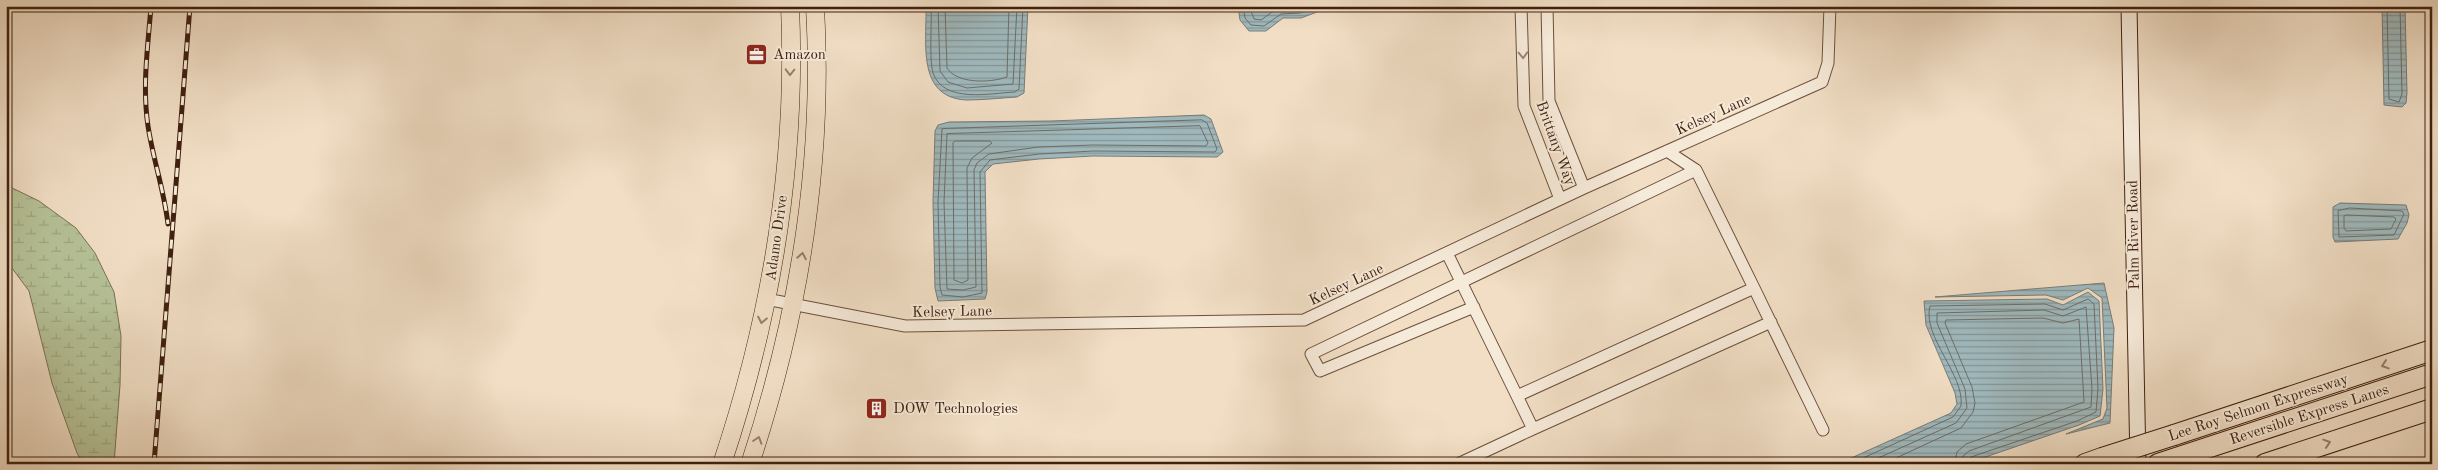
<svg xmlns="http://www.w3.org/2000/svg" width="2438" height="470" viewBox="0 0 2438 470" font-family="'Old Standard TT',serif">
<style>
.wetland{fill:url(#wetland-marsh);stroke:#7b7253}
.water{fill:url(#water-rules);stroke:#797c78}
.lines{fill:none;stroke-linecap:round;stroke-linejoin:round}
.shore{stroke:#706d66;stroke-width:1}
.street-casing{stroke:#6c503c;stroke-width:13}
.secondary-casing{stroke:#40210e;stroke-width:17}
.primary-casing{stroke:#40210e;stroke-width:19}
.highway-casing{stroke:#40210e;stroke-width:22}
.street{stroke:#f6ead9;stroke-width:11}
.secondary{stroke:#f6ead9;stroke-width:15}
.primary{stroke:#f1dec5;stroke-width:18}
.highway{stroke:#f1dec5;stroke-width:20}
.rail-casing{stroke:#40210e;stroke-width:5}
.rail{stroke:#f6ead9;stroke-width:3;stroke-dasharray:9;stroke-linecap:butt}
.highway-bridge-casing{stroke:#40210e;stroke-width:22;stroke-linecap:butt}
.highway-bridge{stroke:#f1dec5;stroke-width:20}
.oneway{stroke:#9b8674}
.oneway2{stroke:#98806a}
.labels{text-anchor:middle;stroke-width:4;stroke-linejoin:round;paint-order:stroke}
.poi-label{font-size:15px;fill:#40210e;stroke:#f6ead9;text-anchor:start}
.street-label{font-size:15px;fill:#40210e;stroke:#f6ead9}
</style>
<defs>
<pattern id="wetland-marsh" width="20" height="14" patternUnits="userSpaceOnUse" patternTransform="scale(1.25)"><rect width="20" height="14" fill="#b6c298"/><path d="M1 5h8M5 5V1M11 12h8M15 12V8" fill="none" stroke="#9ea682"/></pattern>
<pattern id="water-rules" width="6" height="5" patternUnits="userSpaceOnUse" patternTransform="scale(1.25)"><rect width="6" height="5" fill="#9fb9be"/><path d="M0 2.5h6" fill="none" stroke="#839699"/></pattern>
</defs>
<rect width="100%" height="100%" fill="#f1dec5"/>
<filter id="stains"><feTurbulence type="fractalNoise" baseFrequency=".004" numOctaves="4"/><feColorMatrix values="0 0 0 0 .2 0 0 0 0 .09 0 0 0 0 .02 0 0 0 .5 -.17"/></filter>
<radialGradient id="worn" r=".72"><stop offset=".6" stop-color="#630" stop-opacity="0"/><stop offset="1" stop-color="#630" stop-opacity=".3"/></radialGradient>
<path class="wetland" d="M 6,185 L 39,201 L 76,228 L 95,253 L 114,292 L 121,336 L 120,385 L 114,464 L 83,464 L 77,453 L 52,383 L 29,291 L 6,260 Z"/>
<path class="water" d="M 926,6 L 1028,6 L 1024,93 L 1017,97 C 1001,98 983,100 966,100 C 916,97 927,42 926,6 Z
M 1238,6 L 1333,6 L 1301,18 L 1283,18 L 1266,31 L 1249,31 L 1240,20 Z
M 2382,6 L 2405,6 L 2407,93 L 2406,103 L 2402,107 L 2384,105 Z
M 1204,115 L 1211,119 L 1223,152 L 1217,157 L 1093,156 L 1039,159 L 993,164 L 985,172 L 987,292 L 985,299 L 938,301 L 935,288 L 933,202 L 935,131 L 938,125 L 949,122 L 1051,121 Z
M 2340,203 L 2406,205 L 2409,215 L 2407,223 L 2398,239 L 2335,242 L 2333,237 L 2333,207 Z
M 2104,283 L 2114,328 L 2110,423 L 2066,434 L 2103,419 L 2107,408 L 2102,298 L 2088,288 L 2063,300 L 2046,295 L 1935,297 Z
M 2088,292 L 2099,301 L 2103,389 L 2100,416 L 2079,425 L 1965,464 L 1838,464 L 1951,413 L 1957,404 L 1955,393 L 1926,325 L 1924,301 L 2047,299 L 2063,305 Z"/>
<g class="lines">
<path class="shore" d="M 931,6 C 932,23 929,59 933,73 C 944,104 991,93 1015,92 L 1019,89 L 1023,6
M 938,6 L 940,71 L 948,82 L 967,88 L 1013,84 L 1017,6
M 945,6 L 947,68 C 957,84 990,83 1007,77 L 1009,6
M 1243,6 L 1245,18 L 1251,25 L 1264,26 L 1281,14 L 1300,13 L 1319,6
M 1249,6 L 1254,19 L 1261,20 L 1279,7 L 1300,6
M 2387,6 L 2389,99 L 2399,102 L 2402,94 L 2400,6
M 1202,120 L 1207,123 L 1217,149 L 1215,152 L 1093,151 L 1039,154 L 990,160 L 980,172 L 982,293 L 963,297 L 942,295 L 940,287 L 938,202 L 942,129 Z
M 1200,126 L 1208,143 L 1206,146 L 1093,145 L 1038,147 L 989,154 L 977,163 L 974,170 L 976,287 L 963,290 L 947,289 L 944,202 L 947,134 Z
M 956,141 L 990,141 L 992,143 L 972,158 L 967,168 L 968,280 L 962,283 L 954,280 L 953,143 Z
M 2350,208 L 2402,211 L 2404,214 L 2394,235 L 2339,237 L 2338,211 Z
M 2347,215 L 2394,217 L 2396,219 L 2391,229 L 2346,231 L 2344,228 L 2344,216 Z
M 1850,464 L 1953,417 L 1961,406 C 1965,375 1922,337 1930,306 L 2045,304 L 2063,310 L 2088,299 L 2094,304 L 2098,389 L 2096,412 L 2077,421 L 1971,457 L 1968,464
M 1865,464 L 1956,423 L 1967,408 L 1965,389 L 1937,323 L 1937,313 L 2044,310 L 2063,316 L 2086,307 L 2092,389 L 2091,407 L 1969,451 L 1963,456 L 1961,464
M 1883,464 L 1961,428 L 1973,412 L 1975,403 L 1972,387 L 1945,323 L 1946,320 L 2043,318 L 2063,323 L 2079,319 L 2084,402 L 1966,444 L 1957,452 L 1954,464"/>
<defs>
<path id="street" d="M 1521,6 L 1524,106 L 1560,199
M 1547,6 L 1549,101 L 1584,188
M 1447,253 L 1517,396 L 1754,288 L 1696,170 L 1667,151
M 1754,288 L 1823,430
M 766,299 L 905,326 L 1304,320 L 1584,188 L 1822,82 L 1828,63 L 1830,6
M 1474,307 L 1320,371 L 1311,354 L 1696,170
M 1517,396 L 1533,429 L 1771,322
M 1458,464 L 1533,429"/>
<path id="secondary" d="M 2129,6 L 2138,464"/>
<path id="primary" d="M 722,464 C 771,317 797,161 790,6
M 750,464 C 799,316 824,162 815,6"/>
<path id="highway" d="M 2174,435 L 2432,350
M 2085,464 L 2102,458
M 2158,464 L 2432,374
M 2265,464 L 2432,409"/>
</defs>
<use href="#street" class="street-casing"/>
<use href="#secondary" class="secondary-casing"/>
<use href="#primary" class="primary-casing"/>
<use href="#highway" class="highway-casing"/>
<use href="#street" class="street"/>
<use href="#secondary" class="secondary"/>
<use href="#primary" class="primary"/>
<use href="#highway" class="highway"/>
<defs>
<path id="rail" d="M 151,6 C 148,46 142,86 148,126 C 153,159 164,190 168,224
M 154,464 L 190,6"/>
</defs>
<use href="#rail" class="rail-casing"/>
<use href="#rail" class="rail"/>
<defs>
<path id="highway-bridge" d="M 2102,458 L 2174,435"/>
</defs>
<use href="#highway-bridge" class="highway-bridge-casing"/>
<use href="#highway-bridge" class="highway-bridge"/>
</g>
<defs><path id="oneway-chevron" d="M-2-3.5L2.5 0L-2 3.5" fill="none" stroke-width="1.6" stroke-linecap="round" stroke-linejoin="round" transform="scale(1.25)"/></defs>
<use class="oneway" href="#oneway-chevron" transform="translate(1523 55) rotate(88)"/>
<g class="oneway2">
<use href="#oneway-chevron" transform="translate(790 72) rotate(91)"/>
<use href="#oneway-chevron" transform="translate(802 256) rotate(-80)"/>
<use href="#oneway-chevron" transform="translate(762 320) rotate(101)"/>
<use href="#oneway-chevron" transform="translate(2385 365) rotate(162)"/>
<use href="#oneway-chevron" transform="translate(758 440) rotate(-72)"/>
<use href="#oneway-chevron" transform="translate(2327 443) rotate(-18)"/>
</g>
<defs>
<symbol id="office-square" viewBox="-11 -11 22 22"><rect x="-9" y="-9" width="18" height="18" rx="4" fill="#8f2418" stroke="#f6ead9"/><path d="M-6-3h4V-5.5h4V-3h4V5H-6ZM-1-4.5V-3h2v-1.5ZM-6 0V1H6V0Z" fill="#fff"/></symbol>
<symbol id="building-square" viewBox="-11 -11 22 22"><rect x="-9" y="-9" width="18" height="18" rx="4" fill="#8f2418" stroke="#f6ead9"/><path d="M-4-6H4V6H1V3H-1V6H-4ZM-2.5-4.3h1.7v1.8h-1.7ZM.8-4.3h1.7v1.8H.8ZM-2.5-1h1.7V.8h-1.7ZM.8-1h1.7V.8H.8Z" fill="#fff"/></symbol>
</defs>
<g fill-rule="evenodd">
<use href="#office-square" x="744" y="42" width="25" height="25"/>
<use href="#building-square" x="864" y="396" width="25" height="25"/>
</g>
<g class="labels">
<g class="poi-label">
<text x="773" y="59">Amazon</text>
<text x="893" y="413">DOW Technologies</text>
</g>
<g class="street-label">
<text transform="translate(1713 114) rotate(-24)" y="5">Kelsey Lane</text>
<text transform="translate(1556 143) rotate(70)" y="5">Brittany Way</text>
<text transform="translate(2133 235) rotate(-91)" y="5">Palm River Road</text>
<text transform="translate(776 238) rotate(-82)" y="5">Adamo Drive</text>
<text transform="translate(1346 284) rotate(-25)" y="5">Kelsey Lane</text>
<text transform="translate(952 311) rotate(-1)" y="5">Kelsey Lane</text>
<text transform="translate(2258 407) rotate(-18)" y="5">Lee Roy Selmon Expressway</text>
<text transform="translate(2309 414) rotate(-18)" y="5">Reversible Express Lanes</text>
</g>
</g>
<rect width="2438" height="470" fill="none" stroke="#f1dec5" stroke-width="25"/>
<rect x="8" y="8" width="2423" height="455" fill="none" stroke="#40210e" stroke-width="2.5"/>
<rect x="12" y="12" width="2413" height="445" fill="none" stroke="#40210e"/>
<rect width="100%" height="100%" filter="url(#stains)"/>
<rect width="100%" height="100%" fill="url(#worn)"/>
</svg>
